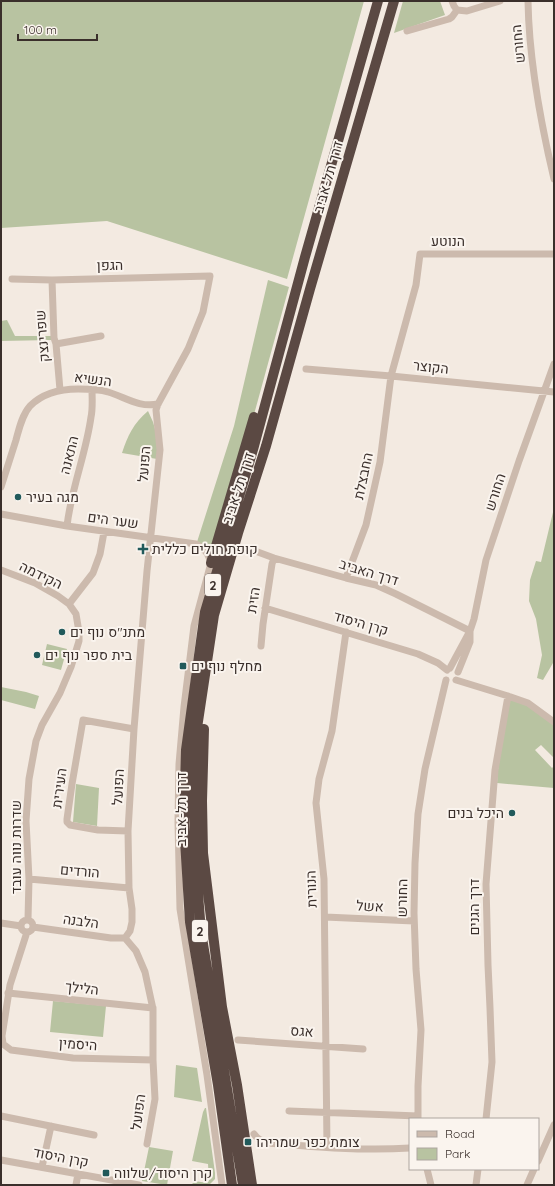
<svg xmlns="http://www.w3.org/2000/svg" width="555" height="1186" viewBox="0 0 555 1186" font-family="Quicksand,Heebo,sans-serif">
<style>
.green{fill:#b8c3a1}
.lines{fill:none;stroke-linecap:round;stroke-linejoin:round}
.minor{stroke:#ccbaad;stroke-width:7}
.highway{stroke:#5b4943;stroke-width:10}
.poi-dot{fill:#215a5b;stroke:#faf4ee;stroke-width:1.5}
.labels{text-anchor:middle;stroke-width:4;stroke-linejoin:round;paint-order:stroke}
.shield{fill:#faf4ee;stroke:#746a66;stroke-width:1}
.shield-label{font-size:13px;font-weight:bold;fill:#3a2f2b}
.street-label{font-size:14px;fill:#3a2f2b;stroke:#faf4ee}
.poi-label{font-size:14px;fill:#3a2f2b;stroke:#faf4ee;text-anchor:start}
</style>
<rect width="100%" height="100%" fill="#f3eae1"/>
<path class="green" d="M 1,1 L 364,1 L 287,279 L 107,221 L 1,228 Z
M 403,1 L 440,1 L 445,15 L 394,33 Z
M 268,280 L 289,287 L 250,429 L 211,552 L 205,546 L 197,542 L 234,426 Z
M 7,320 L 15,336 L 51,336 L 52,340 L 1,341 L 1,321 Z
M 148,411 L 153,422 L 157,436 L 157,459 L 122,453 C 128,435 133,424 148,411 Z
M 554,508 L 554,664 L 553,663 L 543,680 L 537,678 L 542,655 L 536,619 L 529,601 L 530,580 L 536,561 L 541,562 Z
M 47,644 L 67,649 L 61,670 L 42,665 Z
M 1,687 L 26,692 L 39,696 L 35,709 L 1,700 Z
M 509,699 L 528,706 L 554,725 L 554,758 L 541,745 L 535,750 L 552,768 L 554,766 L 554,788 L 497,783 L 498,770 Z
M 76,784 L 99,788 L 97,826 L 73,822 Z
M 53,1001 L 106,1006 L 103,1037 L 50,1032 Z
M 176,1065 L 197,1068 L 202,1102 L 174,1097 Z
M 205,1108 L 206,1108 L 215,1173 L 215,1179 L 209,1185 L 197,1185 L 192,1184 L 195,1181 L 207,1183 L 209,1181 L 208,1164 L 192,1161 L 203,1112 Z
M 149,1147 L 173,1151 L 167,1185 L 142,1181 Z"/>
<g class="lines">
<path class="minor" d="M 452,1 L 454,6 L 457,10
M 528,1 C 529,61 540,120 554,179
M 407,31 L 449,19 L 452,17 L 457,10 L 467,11 L 500,1
M 12,279 L 52,280 L 210,276 L 203,312 L 188,349 L 158,404 L 156,410 L 160,450 L 147,571 L 134,729 L 128,831 L 129,888 L 132,909 L 132,922 L 130,931 L 125,938
M 52,280 L 54,338 L 56,344 L 60,390
M 56,344 L 101,336
M 306,369 L 391,376 L 554,392
M 1,487 C 6,471 11,456 16,440 C 19,429 22,415 30,406 C 42,394 60,389 78,389 C 87,389 99,389 108,392 C 125,397 139,408 158,404
M 1,514 L 67,526 L 196,544 C 205,549 208,553 211,563 L 194,626 L 184,707 L 179,764 L 178,822 L 180,909 L 207,1075 L 222,1185
M 67,526 C 71,489 86,454 91,417 C 93,408 92,398 92,389
M 255,551 L 274,558 L 346,578 L 376,585 L 396,594 L 470,631 L 470,642 L 458,672
M 1,570 L 35,583 L 58,596 L 69,604
M 346,578 L 366,525 L 380,462 L 391,376 L 416,285 L 420,254 L 554,254
M 265,608 L 418,654 L 438,663 L 447,670
M 261,646 L 263,624 L 272,564 L 274,558
M 450,668 L 470,631 L 474,619 L 486,560 L 519,461 L 554,364
M 456,680 L 508,696 L 528,703 L 554,722
M 128,831 L 98,830 L 70,825 L 67,822 L 67,819 L 72,784 L 83,720 L 134,729
M 29,879 L 129,888
M 325,917 L 414,921
M 28,919 L 29,879 L 26,821 L 29,779 L 36,741 L 42,725 L 60,693 L 71,667 L 79,641 L 79,632 L 76,614 L 69,604 L 93,573 L 100,554 L 104,532
M21 926a6 6 0 1 1 12 0a6 6 0 1 1-12 0Z
M 1,923 L 21,926
M 33,927 L 111,938 L 125,938
M 27,932 L 10,985 L 2,1036 L 3,1044 L 11,1050 L 73,1058 L 153,1060
M 125,938 L 136,951 L 145,972 L 153,1009 L 153,1060 L 155,1099 L 147,1144
M 8,993 L 153,1008
M 238,1040 L 363,1049
M 289,1111 L 418,1116
M 1,1116 L 94,1135
M 418,1119 L 418,1086 L 421,1030 L 416,969 L 414,913 L 415,863 L 418,814 L 425,769 L 446,680
M 486,1119 L 492,1062 L 490,1008 L 488,965 L 486,884 L 495,770 L 508,696
M 254,1134 C 258,1140 262,1141 269,1143 C 316,1147 362,1151 410,1148
M 327,1147 L 324,879 L 316,803 L 319,779 L 332,731 L 346,632
M 1,1160 L 139,1185
M 538,1161 L 554,1125
M 42,1167 L 51,1126
M 427,1169 L 431,1185
M 76,1185 L 78,1174
M 476,1185 L 478,1169
M 527,1185 L 534,1169"/>
<path class="highway" d="M 211,563 L 254,417
M 204,729 L 202,801 L 203,853 L 222,1007 L 237,1085 L 252,1185
M 232,1185 L 218,1085 L 190,922 L 184,824 L 186,750 L 205,612 L 254,446 L 305,257 L 378,1
M 243,1185 L 201,932 L 195,856 L 194,809 L 195,763 L 197,728 L 214,615 L 238,533 L 266,446 L 310,289 L 394,1"/>
</g>
<g class="poi-dot">
<circle cx="18" cy="497" r="4"/>
<path d="M141 543h4v4h4v4h-4v4h-4v-4h-4v-4h4z"/>
<circle cx="62" cy="632" r="4"/>
<circle cx="37" cy="655" r="4"/>
<rect x="179" y="662" width="8" height="8" rx="2"/>
<circle cx="512" cy="813" r="4"/>
<rect x="244" y="1138" width="8" height="8" rx="2"/>
<rect x="102" y="1169" width="8" height="8" rx="2"/>
</g>
<g class="labels">
<g class="shield">
<rect x="205" y="574" width="16" height="22" rx="3"/>
<rect x="192" y="920" width="16" height="22" rx="3"/>
</g>
<g class="shield-label">
<text x="213" y="590">2</text>
<text x="200" y="936">2</text>
</g>
<g class="street-label">
<text transform="translate(518 44) rotate(-96)" y="5">החורש</text>
<text transform="translate(328 177) rotate(-74)" y="5">דרך תל-אביב</text>
<text x="448" y="246">הנוטע</text>
<text transform="translate(110 265) rotate(-1)" y="5">הגפן</text>
<text transform="translate(42 336) rotate(-95)" y="5">שפרינצק</text>
<text transform="translate(431 367) rotate(6)" y="5">הקוצר</text>
<text transform="translate(93 379) rotate(7)" y="5">הנשיא</text>
<text transform="translate(69 455) rotate(-76)" y="5">התאנה</text>
<text transform="translate(144 464) rotate(-85)" y="5">הפועל</text>
<text transform="translate(363 476) rotate(-78)" y="5">החבצלת</text>
<text transform="translate(238 488) rotate(-72)" y="5">דרך תל-אביב</text>
<text transform="translate(495 492) rotate(-72)" y="5">החורש</text>
<text transform="translate(113 520) rotate(8)" y="5">שער הים</text>
<text transform="translate(369 572) rotate(17)" y="5">דרך האביב</text>
<text transform="translate(41 575) rotate(26)" y="5">הקידמה</text>
<text transform="translate(253 600) rotate(-81)" y="5">הזית</text>
<text transform="translate(361 623) rotate(16)" y="5">קרן היסוד</text>
<text transform="translate(118 787) rotate(-87)" y="5">הפועל</text>
<text transform="translate(59 788) rotate(-82)" y="5">העירית</text>
<text transform="translate(181 809) rotate(-90)" y="5">דרך תל-אביב</text>
<text transform="translate(16 847) rotate(-90)" y="5">שדרות נווה עובד</text>
<text transform="translate(80 871) rotate(5)" y="5">הורדים</text>
<text transform="translate(311 889) rotate(-92)" y="5">הנורית</text>
<text transform="translate(402 898) rotate(-89)" y="5">החורש</text>
<text transform="translate(370 906) rotate(3)" y="5">אשל</text>
<text transform="translate(474 907) rotate(-90)" y="5">דרך הגנים</text>
<text transform="translate(81 921) rotate(8)" y="5">הלבנה</text>
<text transform="translate(82 988) rotate(6)" y="5">הלילך</text>
<text transform="translate(302 1031) rotate(4)" y="5">אגס</text>
<text transform="translate(78 1044) rotate(4)" y="5">היסמין</text>
<text transform="translate(138 1112) rotate(-82)" y="5">הפועל</text>
<text transform="translate(61 1157) rotate(11)" y="5">קרן היסוד</text>
</g>
<g class="poi-label">
<text x="26" y="502">מגה בעיר</text>
<text x="152" y="554">קופת חולים כללית</text>
<text x="70" y="637">מתנ"ס נוף ים</text>
<text x="45" y="660">בית ספר נוף ים</text>
<text x="191" y="671">מחלף נוף ים</text>
<text x="504" y="818" text-anchor="end">היכל בנים</text>
<text x="256" y="1147">צומת כפר שמריהו</text>
<text x="114" y="1178">קרן היסוד/שלווה</text>
</g>
</g>
<rect width="555" height="1186" fill="none" stroke="#3a2f2b" stroke-width="4"/>
<rect x="409" y="1118" width="130" height="52" fill="#faf4ee" stroke="#ada5a0"/>
<rect x="417" y="1131" width="20" height="6" fill="#ccbaad" stroke="#ada5a0"/>
<text x="445" y="1138" font-size="12" fill="#3a2f2b">Road</text>
<rect x="417" y="1148" width="20" height="12" fill="#b8c3a1" stroke="#ada5a0"/>
<text x="445" y="1158" font-size="12" fill="#3a2f2b">Park</text>
<path d="M18 34v6h79v-6" fill="none" stroke="#3a2f2b" stroke-width="2"/>
<text x="24" y="34" font-size="12" fill="#3a2f2b" stroke="#faf4ee" stroke-width="3" paint-order="stroke">100 m</text>
</svg>
